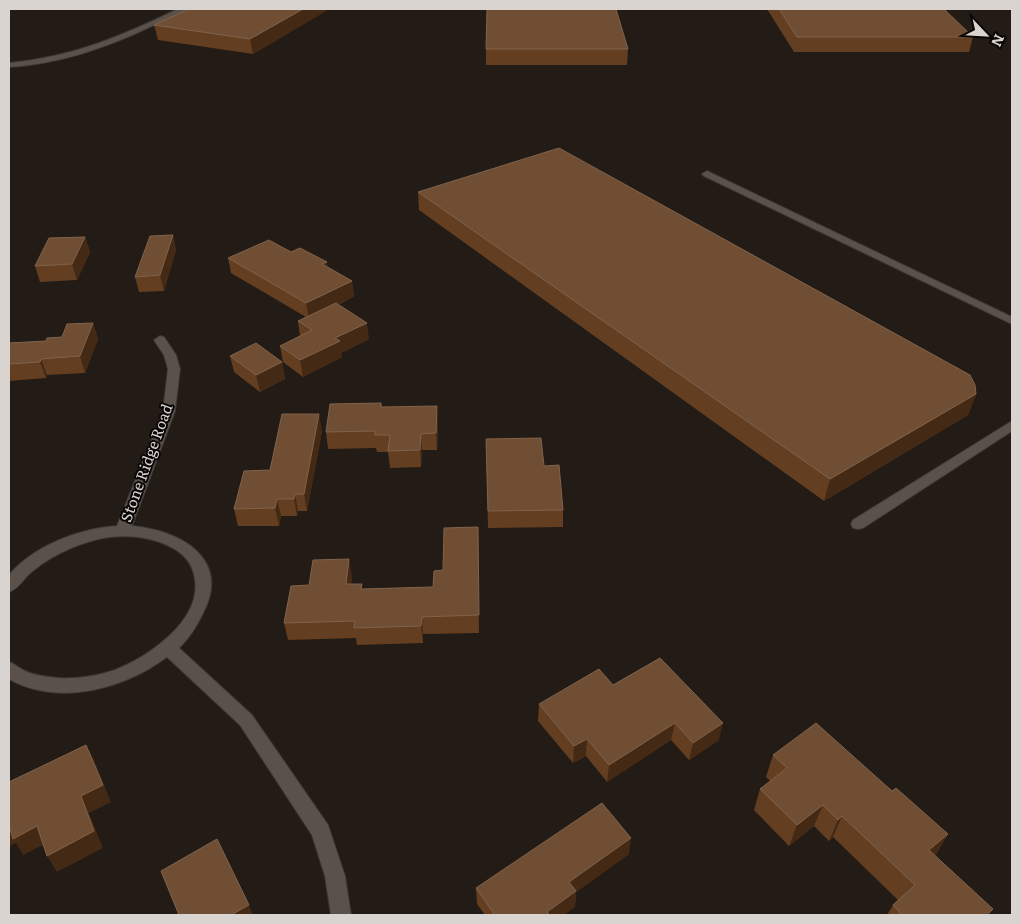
<svg xmlns="http://www.w3.org/2000/svg" width="1021" height="924" viewBox="0 0 1021 924" font-family="Literata,serif">
<style>
.lines{fill:none;stroke-linecap:round;stroke-linejoin:round}
.minor-casing{stroke:#3c3734;stroke-width:2}
.minor{fill:#5a514b;fill-rule:evenodd}
.wall{fill:#633e20}
.shaded-wall{fill:#442914}
.building{fill:#704e33;stroke:#80634c}
.labels{text-anchor:middle;stroke-width:4;stroke-linejoin:round;paint-order:stroke}
.street-label{font-size:15px;fill:#d9d4d0;stroke:#090605}
</style>
<rect width="100%" height="100%" fill="#221b16"/>
<g class="lines">
<defs>
<path id="minor" d="M 178,9 L 186,9 C 177,17 163,21 152,26 C 106,48 59,64 9,67 L 9,63 C 72,57 122,36 178,9 Z
M 707,171 L 1012,317 L 1012,324 L 704,176 L 702,174 Z
M 160,336 L 164,337 L 176,355 L 180,369 L 175,411 L 132,526 C 179,530 232,558 203,613 C 197,626 189,638 179,648 L 252,715 L 328,825 L 345,876 L 351,915 L 331,915 L 325,876 L 312,835 L 240,725 L 167,657 C 124,689 58,707 9,679 L 9,662 C 15,664 19,668 25,671 C 35,676 48,677 59,678 C 78,679 97,676 115,670 C 148,657 201,621 195,580 C 193,563 184,553 169,546 C 150,537 130,535 110,537 C 83,541 55,553 34,570 C 25,576 19,589 9,592 L 9,575 C 33,546 80,528 117,526 L 163,411 L 168,369 L 164,355 L 154,340 Z
M 1012,421 L 1012,431 L 863,528 L 858,529 L 853,528 L 851,524 L 853,520 Z"/>
</defs>
<use href="#minor" class="minor-casing"/>
<use href="#minor" class="minor"/>
</g>
<path class="wall" d="M 189,9 L 329,9 L 253,54 L 158,40 L 154,25 Z
M 767,9 L 944,9 L 973,37 L 969,52 L 794,52 Z
M 486,49 L 628,49 L 627,65 L 486,65 Z
M 418,192 L 976,394 L 968,415 L 824,501 L 419,210 Z
M 173,235 L 176,250 L 164,291 L 139,292 L 135,277 Z
M 85,237 L 90,252 L 77,280 L 40,282 L 35,266 Z
M 291,252 L 328,267 L 352,281 L 354,296 L 338,305 L 369,339 L 341,353 L 342,357 L 303,377 L 283,362 L 280,346 L 300,336 L 298,321 L 306,317 L 231,273 L 228,258 Z
M 93,323 L 98,339 L 85,373 L 47,375 L 46,378 L 9,381 L 9,343 L 46,341 L 62,337 Z
M 230,356 L 282,362 L 285,379 L 260,392 L 234,372 Z
M 381,403 L 382,407 L 438,423 L 437,450 L 422,450 L 421,467 L 390,468 L 388,452 L 377,452 L 376,448 L 328,449 L 326,432 Z
M 322,431 L 307,511 L 298,511 L 297,516 L 281,516 L 279,526 L 238,526 L 234,509 L 270,470 Z
M 486,439 L 544,466 L 563,510 L 563,527 L 488,528 Z
M 478,544 L 479,633 L 423,634 L 423,643 L 357,645 L 356,638 L 288,640 L 284,623 L 309,585 L 352,577 L 351,584 L 362,584 L 362,589 L 433,587 L 443,570 Z
M 613,685 L 719,740 L 689,760 L 671,740 L 607,782 L 586,756 L 573,763 L 538,721 L 539,704 Z
M 773,755 L 892,791 L 948,834 L 935,856 L 989,915 L 887,915 L 893,905 L 898,900 L 833,837 L 829,841 L 814,826 L 789,846 L 754,810 L 760,789 L 770,781 L 766,777 Z
M 629,854 L 576,892 L 575,907 L 563,915 L 485,915 L 477,904 L 476,888 Z"/>
<path class="shaded-wall" d="M 303,9 L 329,9 L 253,54 L 250,39 Z
M 173,235 L 176,250 L 164,291 L 160,275 Z
M 85,237 L 90,252 L 77,280 L 72,264 Z
M 327,262 L 329,278 L 322,264 Z
M 352,281 L 354,296 L 309,319 L 306,303 Z
M 93,323 L 98,339 L 85,373 L 80,356 Z
M 367,323 L 369,339 L 341,353 L 342,357 L 303,377 L 300,360 L 335,338 Z
M 41,359 L 47,375 L 46,378 L 40,362 Z
M 282,362 L 285,379 L 260,392 L 256,375 Z
M 976,394 L 968,415 L 824,501 L 830,479 Z
M 437,406 L 438,423 L 437,450 L 436,433 Z
M 319,414 L 322,431 L 307,511 L 304,494 Z
M 421,434 L 422,450 L 421,467 L 420,450 Z
M 295,494 L 298,511 L 297,516 L 294,499 Z
M 277,499 L 281,516 L 279,526 L 275,508 Z
M 349,559 L 352,577 L 349,602 L 346,584 Z
M 422,617 L 423,634 L 423,643 L 421,626 Z
M 675,723 L 671,740 L 607,782 L 609,765 Z
M 723,723 L 719,740 L 689,760 L 693,743 Z
M 587,739 L 586,756 L 573,763 L 574,746 Z
M 86,745 L 95,762 L 111,802 L 89,813 L 103,848 L 57,872 L 47,856 L 81,796 Z
M 823,805 L 814,826 L 789,846 L 797,825 Z
M 842,816 L 833,837 L 829,841 L 838,820 Z
M 9,825 L 37,826 L 47,843 L 23,855 L 16,843 L 9,846 Z
M 948,834 L 936,855 L 918,871 L 929,850 Z
M 631,838 L 629,854 L 576,892 L 575,907 L 563,915 L 547,915 L 547,912 L 569,882 Z
M 249,905 L 253,915 L 231,915 Z"/>
<path class="building" d="M 189,9 L 303,9 L 250,39 L 154,25 Z
M 487,9 L 616,9 L 628,49 L 486,49 Z
M 779,9 L 944,9 L 973,37 L 797,37 Z
M 559,148 L 970,375 L 975,385 L 976,394 L 830,479 L 418,192 Z
M 173,235 L 160,275 L 135,277 L 150,236 Z
M 85,237 L 72,264 L 35,266 L 49,238 Z
M 269,240 L 291,252 L 300,248 L 327,262 L 322,264 L 352,281 L 306,303 L 228,258 Z
M 336,303 L 367,323 L 335,338 L 340,341 L 300,360 L 280,346 L 312,330 L 298,321 Z
M 93,323 L 80,356 L 41,359 L 40,362 L 9,364 L 9,343 L 46,341 L 47,338 L 62,337 L 67,324 Z
M 256,343 L 282,362 L 256,375 L 230,356 Z
M 381,403 L 381,407 L 437,406 L 436,433 L 421,434 L 420,450 L 388,451 L 390,435 L 375,435 L 375,431 L 326,432 L 330,404 Z
M 282,414 L 319,414 L 304,494 L 295,494 L 294,499 L 277,499 L 275,508 L 234,509 L 244,471 L 270,470 Z
M 541,438 L 544,466 L 559,465 L 563,510 L 488,511 L 486,439 Z
M 478,527 L 479,615 L 422,617 L 421,626 L 354,628 L 355,621 L 284,623 L 291,586 L 309,585 L 313,560 L 349,559 L 346,584 L 362,584 L 361,589 L 433,587 L 434,571 L 443,570 L 444,528 Z
M 660,658 L 723,723 L 693,743 L 675,723 L 609,765 L 587,739 L 574,746 L 539,704 L 599,669 L 613,685 Z
M 816,723 L 892,791 L 896,788 L 948,834 L 929,850 L 993,909 L 987,915 L 902,915 L 893,905 L 915,885 L 842,816 L 838,820 L 823,805 L 797,825 L 760,789 L 787,768 L 773,755 Z
M 86,745 L 103,785 L 81,796 L 94,831 L 47,856 L 37,826 L 13,839 L 9,825 L 9,782 Z
M 602,803 L 631,838 L 569,882 L 576,891 L 547,912 L 550,915 L 495,915 L 476,888 Z
M 217,839 L 249,905 L 231,915 L 179,915 L 161,871 Z"/>
<g class="labels">
<g class="street-label">
<text transform="translate(147 463) rotate(-70)" y="5">Stone Ridge Road</text>
</g>
</g>
<rect width="1021" height="924" fill="none" stroke="#d9d4d0" stroke-width="20"/>
<g transform="translate(986 35) rotate(115)" stroke="#090605" stroke-width="4" paint-order="stroke">
<path d="M0-4L9 19L0 12L-9 19Z" fill="#d9d4d0"/>
<text y="-8" font-size="14" font-weight="bold" text-anchor="middle" fill="#d9d4d0">N</text>
</g>
</svg>
